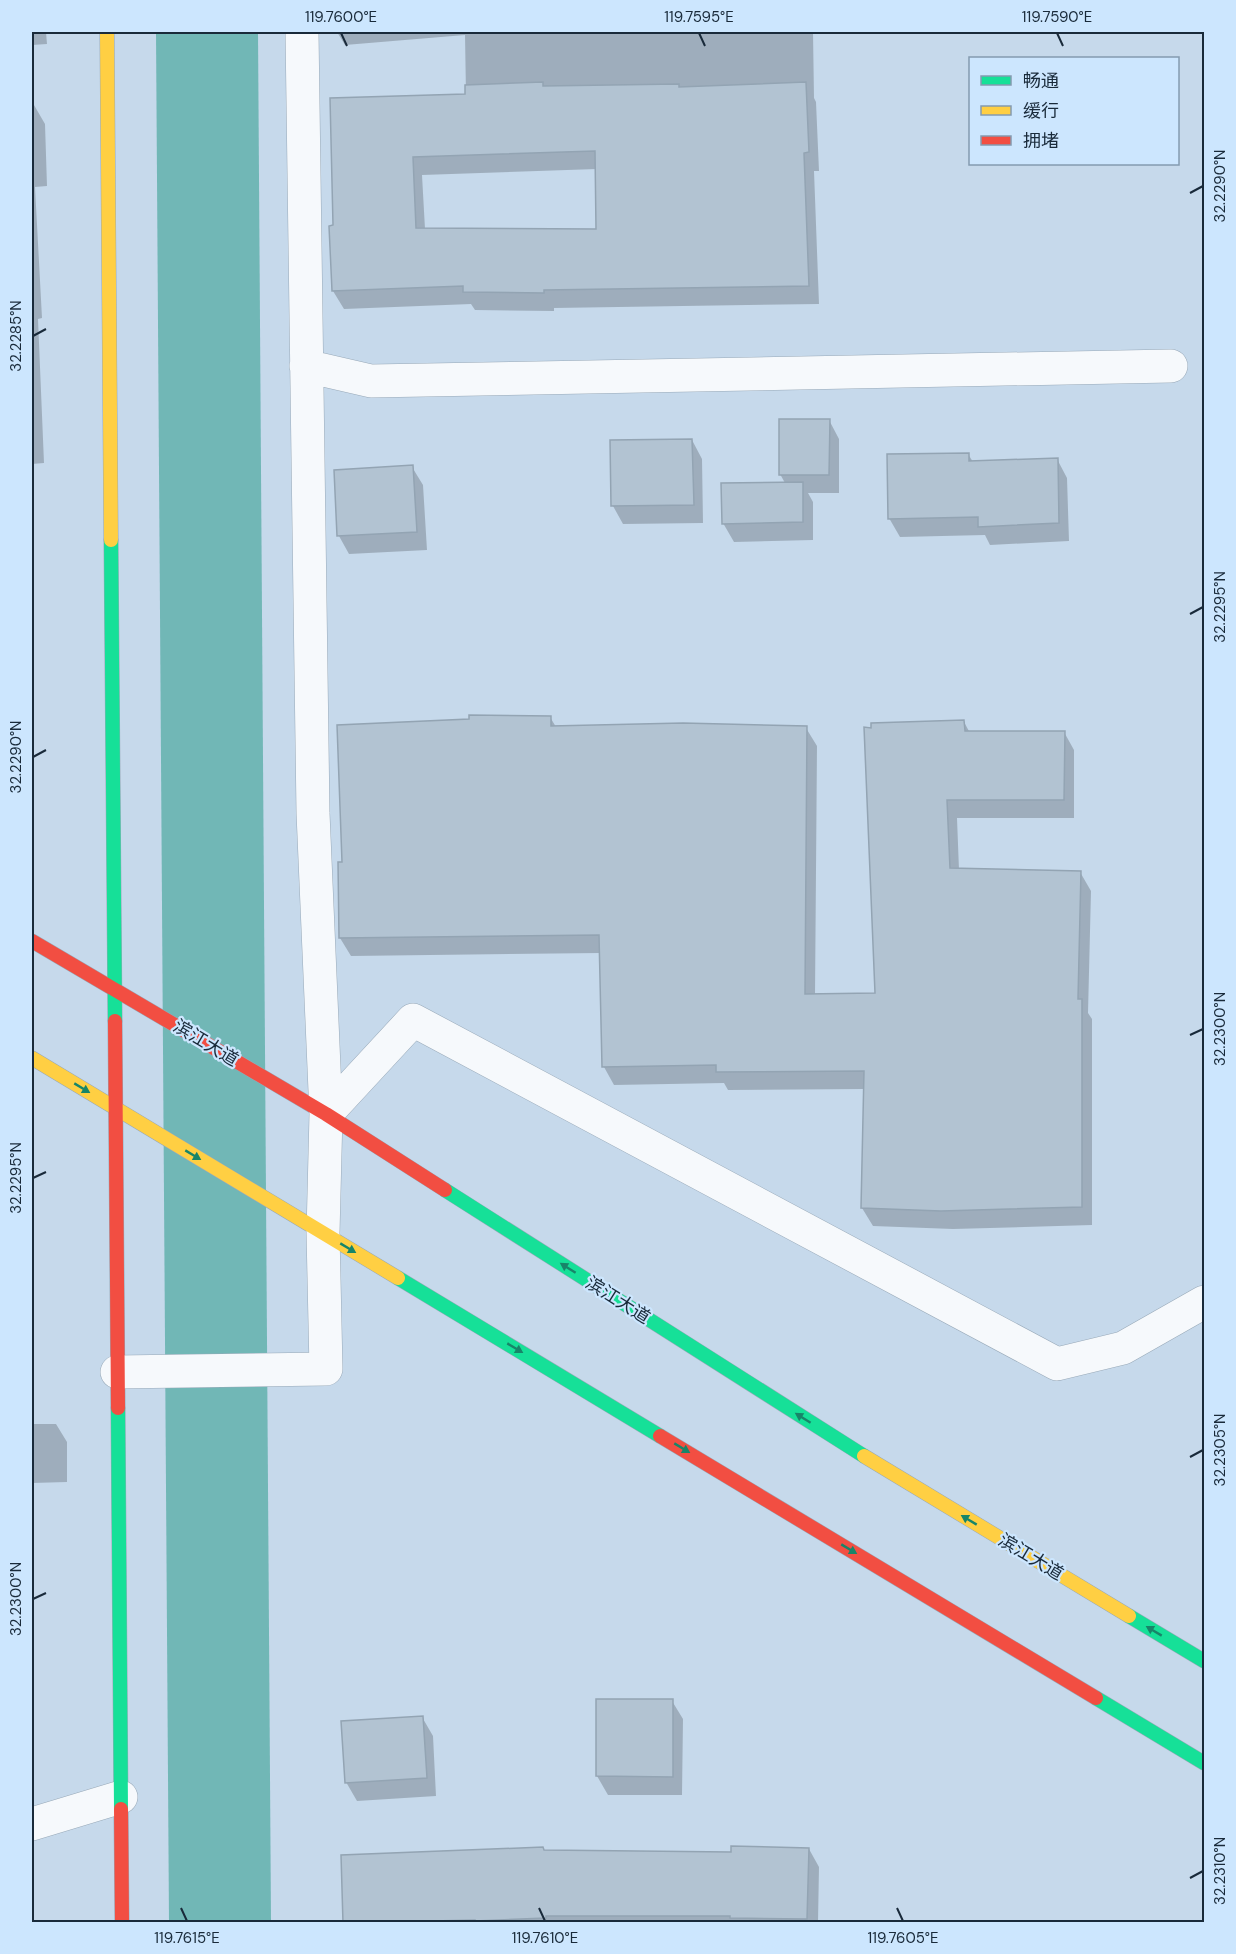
<svg xmlns="http://www.w3.org/2000/svg" width="1236" height="1954" viewBox="0 0 1236 1954" font-family="'DM Sans','Noto Sans SC',sans-serif">
<style>
.water{fill:#71b7b6}
.shadow{fill:#0003;fill-rule:evenodd}
.building{fill:#b2c3d2;stroke:#93a4b3;stroke-width:1.5;fill-rule:evenodd}
.lines{fill:none;stroke-linecap:round;stroke-linejoin:round}
.street-casing{stroke:#98a9b8;stroke-width:34}
.fast-casing{stroke:#98a9b8;stroke-width:15}
.slow-casing{stroke:#98a9b8;stroke-width:15}
.jam-casing{stroke:#98a9b8;stroke-width:15}
.street{stroke:#f6f9fc;stroke-width:33}
.fast{stroke:#16e098;stroke-width:14}
.slow{stroke:#ffcf43;stroke-width:14}
.jam{stroke:#f24e42;stroke-width:14}
.oneway{fill:#188569}
.ticks{fill:none;stroke:#192a3a;stroke-width:2}
.labels{text-anchor:middle;stroke-width:4.5;stroke-linejoin:round;paint-order:stroke}
.street-label{font-size:18px;fill:#192a3a;stroke:#cce6fe}
.neatline{fill:none;stroke:#192a3a;stroke-width:2}
.ticks-label{font-size:15px;text-anchor:middle;fill:#192a3a}
</style>
<rect width="100%" height="100%" fill="#c6d9eb"/>
<path class="water" d="M 156,32 L 258,32 L 271,1922 L 169,1922 Z"/>
<path class="shadow" d="M 32,32 L 46,32 L 47,44 L 32,45 Z
M 337,32 L 813,32 L 814,98 L 816,102 L 819,171 L 814,171 L 819,304 L 554,308 L 554,311 L 475,310 L 471,304 L 344,309 L 333,291 L 334,227 L 466,95 L 465,35 L 345,45 ZM 597,169 L 598,230 L 425,229 L 422,175 Z
M 32,105 L 34,105 L 45,124 L 47,186 L 35,187 L 42,318 L 38,319 L 44,463 L 32,464 Z
M 829,420 L 839,439 L 839,493 L 808,493 L 813,502 L 813,540 L 734,542 L 723,523 L 785,483 L 780,474 Z
M 692,440 L 702,459 L 703,523 L 623,524 L 613,506 Z
M 968,454 L 973,462 L 1057,459 L 1067,478 L 1069,541 L 990,545 L 985,535 L 900,537 L 889,518 Z
M 412,467 L 423,485 L 427,550 L 349,554 L 339,536 Z
M 550,717 L 556,727 L 806,728 L 817,746 L 815,996 L 877,994 L 964,722 L 970,733 L 1064,732 L 1074,750 L 1074,818 L 957,818 L 959,870 L 1080,872 L 1091,891 L 1088,1013 L 1092,1019 L 1092,1225 L 953,1229 L 873,1226 L 862,1208 L 865,1089 L 728,1090 L 724,1083 L 614,1085 L 604,1067 L 601,953 L 351,956 L 340,938 Z
M 32,1424 L 56,1424 L 67,1442 L 67,1482 L 32,1483 Z
M 598,1700 L 672,1701 L 683,1719 L 682,1795 L 608,1795 L 597,1776 Z
M 422,1717 L 433,1736 L 436,1796 L 357,1801 L 346,1782 Z
M 809,1849 L 819,1867 L 818,1922 L 345,1922 L 544,1852 L 733,1853 Z"/>
<path class="building" d="M 543,82 L 543,86 L 679,84 L 679,87 L 806,82 L 809,152 L 804,153 L 809,286 L 544,290 L 544,293 L 463,292 L 463,286 L 332,291 L 329,226 L 333,225 L 330,98 L 465,94 L 465,85 ZM 595,151 L 596,229 L 416,228 L 413,157 Z
M 779,419 L 830,419 L 829,475 L 779,475 Z
M 692,439 L 694,505 L 611,506 L 610,440 Z
M 969,453 L 969,461 L 1058,458 L 1059,523 L 978,527 L 978,517 L 888,519 L 887,454 Z
M 413,465 L 417,532 L 337,536 L 334,470 Z
M 803,482 L 803,522 L 722,524 L 721,483 Z
M 469,715 L 551,716 L 551,726 L 683,723 L 807,726 L 805,994 L 875,993 L 864,727 L 871,728 L 871,723 L 964,720 L 965,731 L 1065,731 L 1064,800 L 947,800 L 950,868 L 1081,871 L 1078,999 L 1082,999 L 1082,1207 L 941,1211 L 861,1208 L 864,1071 L 716,1072 L 716,1065 L 602,1067 L 599,935 L 339,938 L 338,862 L 342,862 L 337,725 L 469,719 Z
M 596,1699 L 673,1699 L 673,1777 L 596,1776 Z
M 423,1716 L 427,1778 L 345,1783 L 341,1721 Z
M 731,1846 L 809,1848 L 807,1919 L 730,1918 L 730,1916 L 546,1916 L 546,1918 L 475,1921 L 475,1920 L 343,1923 L 341,1855 L 543,1847 L 544,1850 L 731,1852 Z"/>
<g class="lines">
<defs>
<path id="street" d="M 306,366 L 371,381 L 1171,366
M 326,1114 L 413,1020 L 1057,1364 L 1123,1348 L 1204,1302
M 117,1372 L 326,1369 L 323,1233 L 326,1114 L 313,813 L 302,32
M 32,1824 L 121,1797"/>
<path id="fast" d="M 111,540 L 115,1021
M 445,1190 L 864,1456
M 398,1278 L 660,1436
M 118,1408 L 121,1809
M 1129,1616 L 1204,1661
M 1096,1698 L 1204,1763"/>
<path id="slow" d="M 107,32 L 111,540
M 32,1058 L 398,1278
M 864,1456 L 1129,1616"/>
<path id="jam" d="M 32,941 L 326,1114 L 445,1190
M 115,1021 L 118,1408
M 660,1436 L 1096,1698
M 121,1809 L 122,1922"/>
</defs>
<use href="#street" class="street-casing"/>
<use href="#fast" class="fast-casing"/>
<use href="#slow" class="slow-casing"/>
<use href="#jam" class="jam-casing"/>
<use href="#street" class="street"/>
<use href="#fast" class="fast"/>
<use href="#slow" class="slow"/>
<use href="#jam" class="jam"/>
</g>
<defs><path id="oneway-solid" d="M-6-.8H1V-3.2L6.5 0L1 3.2V.8H-6Z" transform="scale(1.5)"/></defs>
<g class="oneway">
<use href="#oneway-solid" transform="translate(82 1088) rotate(31)"/>
<use href="#oneway-solid" transform="translate(193 1155) rotate(31)"/>
<use href="#oneway-solid" transform="translate(348 1248) rotate(31)"/>
<use href="#oneway-solid" transform="translate(568 1268) rotate(-148)"/>
<use href="#oneway-solid" transform="translate(515 1348) rotate(31)"/>
<use href="#oneway-solid" transform="translate(803 1418) rotate(-148)"/>
<use href="#oneway-solid" transform="translate(682 1448) rotate(31)"/>
<use href="#oneway-solid" transform="translate(969 1520) rotate(-149)"/>
<use href="#oneway-solid" transform="translate(849 1549) rotate(31)"/>
<use href="#oneway-solid" transform="translate(1154 1631) rotate(-149)"/>
</g>
<path class="ticks" d="M 341,33 L 347,46M 699,33 L 705,46M 1057,33 L 1063,46M 1190,193 L 1203,186M 33,336 L 46,329M 1190,614 L 1203,607M 33,757 L 46,750M 1190,1035 L 1203,1029M 33,1178 L 46,1172M 1190,1457 L 1203,1450M 33,1599 L 46,1593M 1190,1878 L 1203,1871M 181,1908 L 187,1921M 539,1908 L 545,1921M 897,1908 L 903,1921"/>
<g class="labels">
<g class="street-label">
<text transform="translate(206 1043) rotate(31)" y="6">滨江大道</text>
<text transform="translate(618 1300) rotate(32)" y="6">滨江大道</text>
<text transform="translate(1031 1557) rotate(31)" y="6">滨江大道</text>
</g>
</g>
<rect width="1236" height="1954" fill="none" stroke="#cce6fe" stroke-width="66"/>
<rect x="969" y="57" width="210" height="108" fill="#cce6fe" stroke="#849bb0" stroke-width="1.5"/>
<rect x="981" y="76" width="30" height="9" fill="#16e098" stroke="#849bb0" stroke-width="1.5"/>
<text x="1023" y="87" font-size="18" fill="#192a3a">畅通</text>
<rect x="981" y="106" width="30" height="9" fill="#ffcf43" stroke="#849bb0" stroke-width="1.5"/>
<text x="1023" y="117" font-size="18" fill="#192a3a">缓行</text>
<rect x="981" y="136" width="30" height="9" fill="#f24e42" stroke="#849bb0" stroke-width="1.5"/>
<text x="1023" y="147" font-size="18" fill="#192a3a">拥堵</text>
<rect x="33" y="33" width="1170" height="1888" class="neatline"/>
<g class="ticks-label">
<text x="341" y="22">119.7600°E</text>
<text x="699" y="22">119.7595°E</text>
<text x="1057" y="22">119.7590°E</text>
<text transform="translate(1220 186) rotate(-90)" y="5">32.2290°N</text>
<text transform="translate(16 336) rotate(-90)" y="5">32.2285°N</text>
<text transform="translate(1220 607) rotate(-90)" y="5">32.2295°N</text>
<text transform="translate(16 757) rotate(-90)" y="5">32.2290°N</text>
<text transform="translate(1220 1029) rotate(-90)" y="5">32.2300°N</text>
<text transform="translate(16 1178) rotate(-90)" y="5">32.2295°N</text>
<text transform="translate(1220 1450) rotate(-90)" y="5">32.2305°N</text>
<text transform="translate(16 1599) rotate(-90)" y="5">32.2300°N</text>
<text transform="translate(1220 1871) rotate(-90)" y="5">32.2310°N</text>
<text x="187" y="1943">119.7615°E</text>
<text x="545" y="1943">119.7610°E</text>
<text x="903" y="1943">119.7605°E</text>
</g>
</svg>
